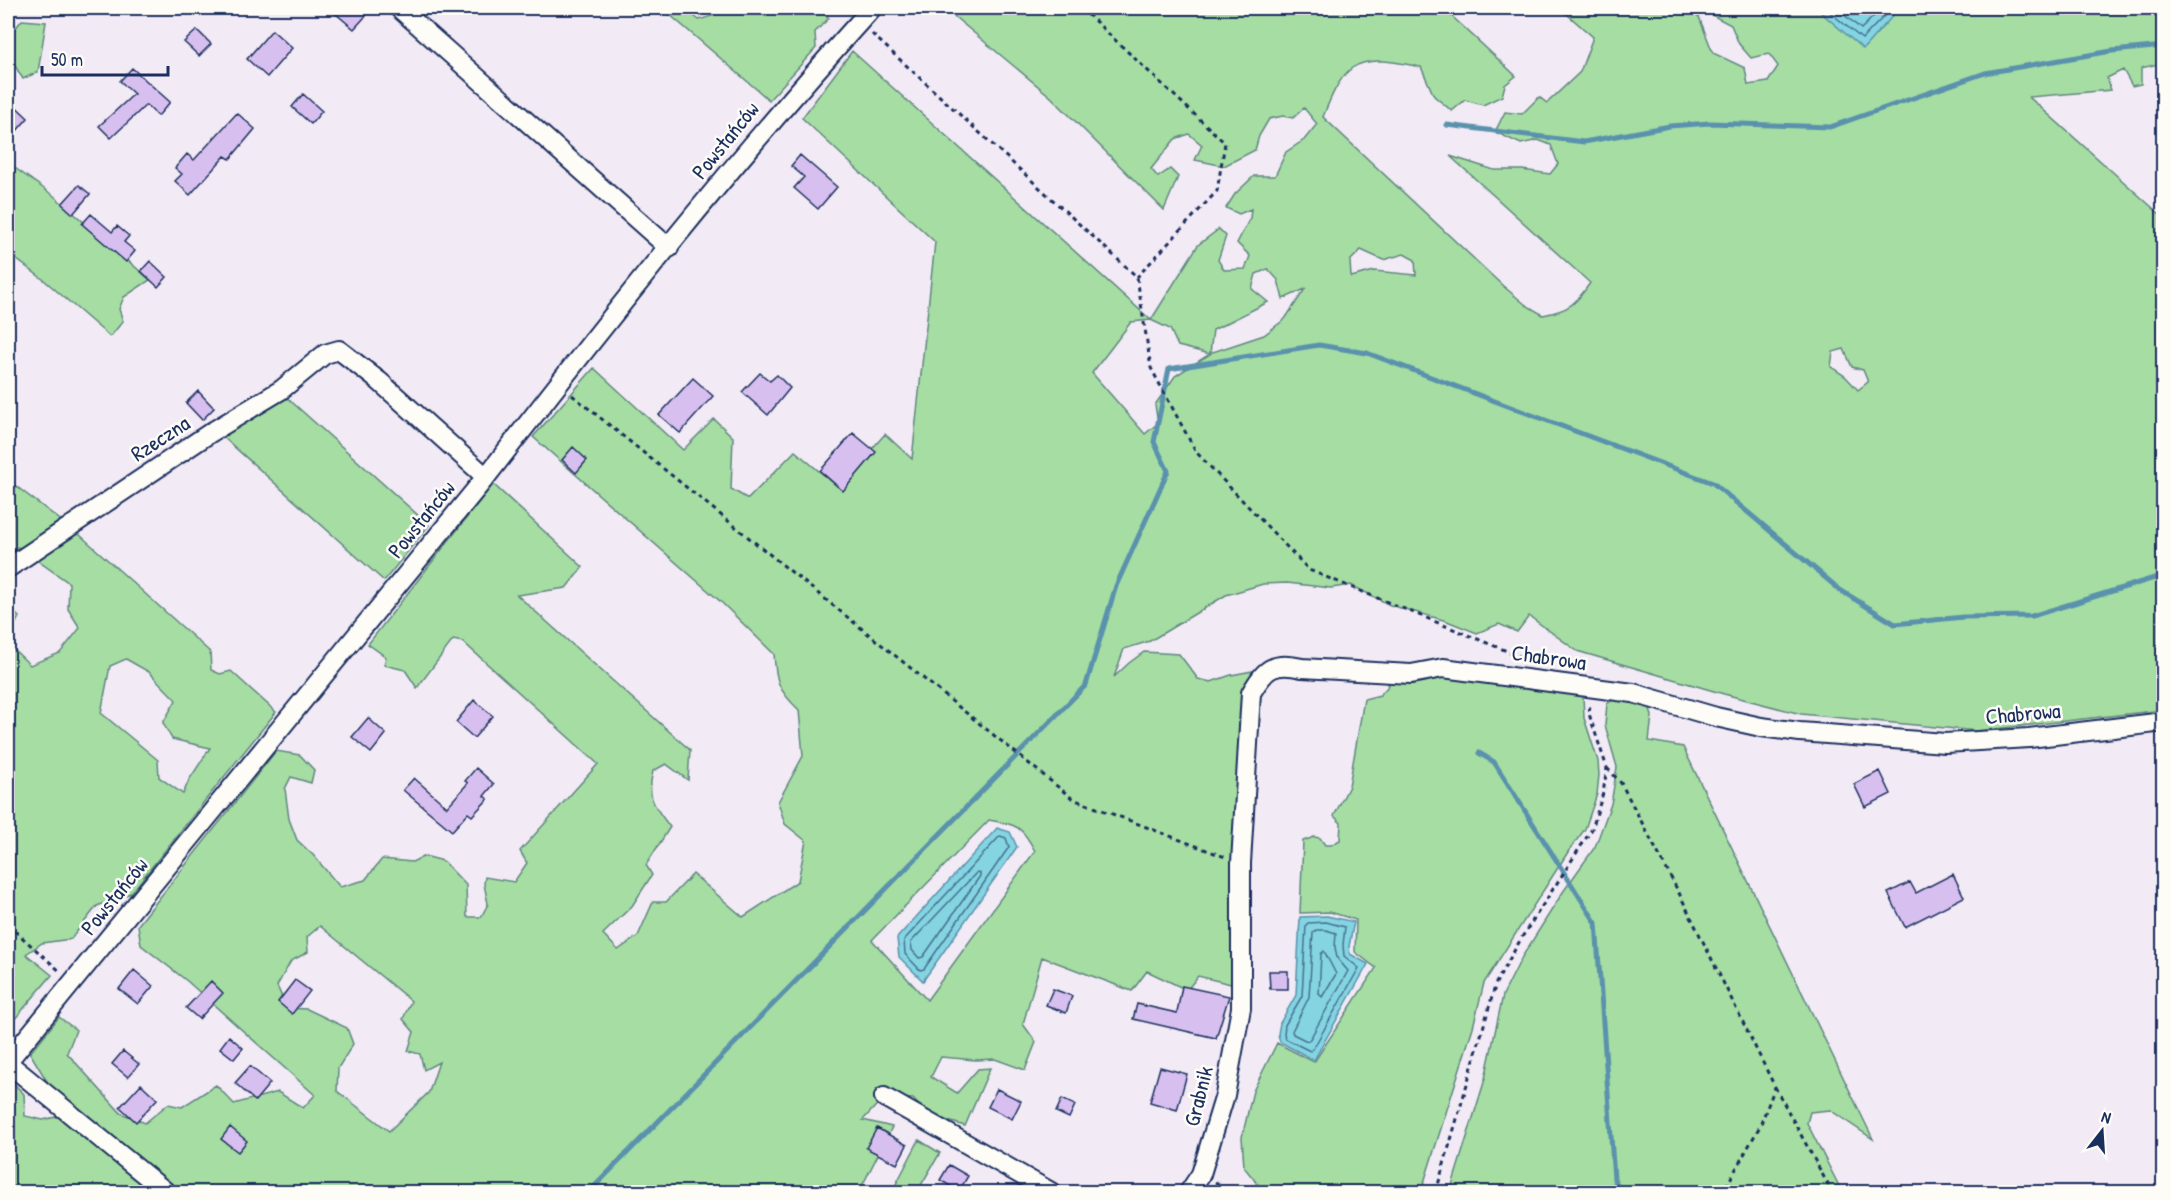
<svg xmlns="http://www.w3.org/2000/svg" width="2171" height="1200" viewBox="0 0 2171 1200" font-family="'Patrick Hand',sans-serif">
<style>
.green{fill:#a5dda2;stroke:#608680;stroke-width:1.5;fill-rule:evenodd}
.water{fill:#84d4e1;stroke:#5a92ad;stroke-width:1.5}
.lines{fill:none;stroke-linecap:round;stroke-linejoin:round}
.shore{stroke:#457192;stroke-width:1.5}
.stream{stroke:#5a92ad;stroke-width:5}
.building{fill:#d7c0f0;stroke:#1b2f5e;stroke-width:1.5}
.minor-casing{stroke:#1b2f5e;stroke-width:22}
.path{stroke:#1b2f5e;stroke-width:3;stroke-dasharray:4.5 4.5;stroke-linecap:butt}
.minor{stroke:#fdfcf7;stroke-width:18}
.labels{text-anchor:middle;stroke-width:5;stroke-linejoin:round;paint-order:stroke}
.street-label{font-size:22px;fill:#1b2f5e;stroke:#fdfcf7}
</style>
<rect width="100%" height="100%" fill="#f2eaf5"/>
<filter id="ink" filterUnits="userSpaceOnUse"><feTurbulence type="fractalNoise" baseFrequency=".0167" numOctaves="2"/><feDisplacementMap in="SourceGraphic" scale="12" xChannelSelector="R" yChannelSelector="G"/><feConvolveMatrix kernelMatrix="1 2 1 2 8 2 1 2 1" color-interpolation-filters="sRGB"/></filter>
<g filter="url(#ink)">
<path class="green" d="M 662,8 L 684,8 L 699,20 L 712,16 L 715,8 L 817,8 L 829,18 L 815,32 L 816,48 L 769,100 Z
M 944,8 L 1443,8 L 1516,76 L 1505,85 L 1502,96 L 1483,105 L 1465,100 L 1452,111 L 1434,96 L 1421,67 C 1401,63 1370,55 1352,68 C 1338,78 1329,102 1323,117 L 1503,286 L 1526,305 L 1543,315 C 1569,310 1575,305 1590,283 L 1450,156 L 1494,170 L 1522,170 L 1550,174 L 1558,164 L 1551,145 L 1538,140 L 1521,144 L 1495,132 L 1505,112 L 1522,114 L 1539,97 L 1547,103 L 1580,72 L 1593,37 L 1560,8 L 1688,8 L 1699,17 L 1713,53 L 1745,68 L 1748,85 L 1768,82 L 1778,66 L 1769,54 L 1751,58 L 1739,44 L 1731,25 L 1708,13 L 1711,8 L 2160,8 L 2163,10 L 2163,63 L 2141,68 L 2141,84 L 2132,86 L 2123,70 L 2107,78 L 2111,90 L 2029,97 L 2163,217 L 2163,710 L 1977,731 L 1801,714 L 1724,694 L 1577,651 L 1529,616 L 1517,632 L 1499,624 L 1477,633 L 1447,621 L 1390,605 L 1351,585 L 1331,588 L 1287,583 L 1263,584 L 1226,595 L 1150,641 L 1124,649 L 1114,677 L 1129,663 L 1144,652 L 1179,654 L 1198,679 L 1211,682 L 1231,675 L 1258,670 L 1235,985 L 1198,976 L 1187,990 L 1147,971 L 1132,991 L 1042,957 L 1023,1024 L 1036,1042 L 1025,1070 L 995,1059 L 976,1060 L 941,1057 L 931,1077 L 957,1093 L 978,1069 L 990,1068 L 965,1126 L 928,1115 L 913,1099 L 884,1097 L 863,1120 L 892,1127 L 859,1192 L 8,1192 L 8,1088 L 12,1082 L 24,1094 L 25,1116 L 43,1120 L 76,1112 L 54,1093 L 30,1053 L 59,1017 L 76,1030 L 67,1053 L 121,1113 L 145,1123 L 168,1104 L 182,1107 L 216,1085 L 234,1104 L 278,1092 L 303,1108 L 315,1095 L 187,981 L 141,945 L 138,925 L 276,751 L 300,755 L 314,770 L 311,783 L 291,777 L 285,789 L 289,819 L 297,840 L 313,855 L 340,887 L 365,880 L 382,859 L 412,862 L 425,856 L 443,861 L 466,885 L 467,917 L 481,917 L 488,904 L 484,884 L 485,877 L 514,882 L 527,863 L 520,851 L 598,764 L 463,642 L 453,640 L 417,688 L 405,670 L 384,665 L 386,657 L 368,644 L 493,484 L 583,567 L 566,588 L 517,595 L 690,750 L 688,780 L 666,764 L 653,771 C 646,798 654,806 670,827 L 646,865 L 652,875 L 632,906 L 603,934 L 618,950 L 638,936 L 653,902 L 666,902 L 693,874 L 743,917 L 798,881 L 806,841 L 785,824 L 778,802 L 803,756 L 799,710 C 778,690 776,682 774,654 L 721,602 L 533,437 L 594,368 L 683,450 L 714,419 L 733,437 L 731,489 L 748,499 L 795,451 L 838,487 L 885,434 L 912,459 L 935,242 L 802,118 L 852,51 L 1151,320 L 1198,245 L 1219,229 L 1226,236 L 1218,260 L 1224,270 L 1245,269 L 1250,256 L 1237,243 L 1250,218 L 1251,209 L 1239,214 L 1226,208 L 1235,194 L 1254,176 L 1275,176 L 1286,152 L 1304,140 L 1317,124 L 1304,108 L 1293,118 L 1283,116 L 1269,119 L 1259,136 L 1255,150 L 1224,166 L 1195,160 L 1202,145 L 1189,134 L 1175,139 L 1151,169 L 1158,177 L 1170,169 L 1178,177 L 1164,210 L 1051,97 ZM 1361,250 L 1383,260 L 1404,254 L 1415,260 L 1416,275 L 1374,271 L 1351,277 L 1350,261 ZM 1268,269 L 1278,280 L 1283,299 L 1305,289 L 1285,319 L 1264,335 L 1210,353 L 1213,330 L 1268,302 L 1252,289 L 1256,274 ZM 1151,320 L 1170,329 L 1178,346 L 1210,354 L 1175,376 L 1155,405 L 1158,423 L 1145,434 L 1092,373 L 1131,322 ZM 1844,349 L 1852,367 L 1863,370 L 1868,382 L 1858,390 L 1845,376 L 1831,367 L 1833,352 ZM 989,820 C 1017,825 1021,825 1035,851 L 927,1000 L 872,940 ZM 320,926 L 411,1001 L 403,1019 L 414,1032 L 408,1051 L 420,1054 L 424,1070 L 439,1062 L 429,1092 L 389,1131 L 337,1091 L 338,1068 L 353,1044 L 347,1028 L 307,1009 L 287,1008 L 277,986 L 291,961 L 308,952 L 307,937 Z
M 22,20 L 46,22 L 38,72 L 23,79 L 12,61 L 8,65 L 8,37 Z
M 8,163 L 54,196 L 150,280 L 124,297 L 119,309 L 123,321 L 110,337 L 44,280 L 8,253 Z
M 284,395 L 429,525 L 384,581 L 221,435 Z
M 8,480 L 80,535 L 210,652 L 211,670 L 220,674 L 231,671 L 276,712 L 131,893 L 97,906 L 71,939 L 42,943 L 26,954 L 52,975 L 8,1027 L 8,607 L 19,617 L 12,631 L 10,646 L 30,665 L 60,653 L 80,628 L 68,609 L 69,583 L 18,547 L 8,555 ZM 126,659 L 149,672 L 176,700 L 163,723 L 172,739 L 210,748 L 189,780 L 183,794 L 159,777 L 158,760 L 101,713 L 110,666 Z
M 1444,674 L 1583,695 L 1584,718 L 1598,761 L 1599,775 L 1597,794 L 1585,829 L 1568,852 L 1484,983 L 1473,1027 L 1421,1192 L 1273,1192 L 1259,1186 L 1244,1167 L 1242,1137 L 1253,1091 L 1277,1043 L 1314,1062 L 1376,968 L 1355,952 L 1356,920 L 1330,912 L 1300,913 L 1303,841 L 1314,837 L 1320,838 L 1325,845 L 1331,845 L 1340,840 L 1341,823 L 1334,816 L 1349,786 L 1364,699 L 1380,695 L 1389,685 L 1384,678 Z
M 1616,698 L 1649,705 L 1652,716 L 1649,741 L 1683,747 L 1873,1139 L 1830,1110 L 1810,1112 L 1807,1123 L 1842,1192 L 1450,1192 L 1485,1079 L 1503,995 L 1522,957 L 1563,892 L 1595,847 L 1611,804 L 1617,767 L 1605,725 L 1607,704 Z
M 919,1140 L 940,1153 L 917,1192 L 892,1192 Z"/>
<path class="water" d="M 1816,8 L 1895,8 L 1898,10 L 1863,49 Z
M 997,828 L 1010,832 L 1017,847 L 923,981 L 899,957 L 897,938 Z
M 1327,916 L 1354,922 L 1349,946 L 1350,954 L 1368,964 L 1314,1060 L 1280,1042 L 1278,1034 L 1280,1023 L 1296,995 L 1300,917 Z"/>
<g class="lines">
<path class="shore" d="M 1825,8 L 1862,39 L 1892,8
M 1836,8 L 1861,29 L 1882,8
M 1000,836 L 1006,838 L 1009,847 L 924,969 L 920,970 L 905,954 L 904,940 Z
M 977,872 L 980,873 L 980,876 L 923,957 L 919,958 L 912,950 L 911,942 Z
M 1326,922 L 1345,927 L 1343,945 L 1344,956 L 1359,968 L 1313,1049 L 1310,1051 L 1286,1039 L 1284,1034 L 1285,1025 L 1302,996 L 1306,925 L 1308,923 Z
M 1316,930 L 1326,930 L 1336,933 L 1335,947 L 1337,958 L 1348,971 L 1310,1039 L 1307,1041 L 1293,1034 L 1292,1031 L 1309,997 L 1313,933 Z
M 1324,951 L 1336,974 L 1322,997 L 1319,994 L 1321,954 Z"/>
<path class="stream" d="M 1447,125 L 1584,142 L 1670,126 L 1710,123 L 1830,127 L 1985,73 L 2112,51 L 2164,46
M 1479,753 L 1494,762 L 1596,923 L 1614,1179 L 1620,1192
M 589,1192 L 1086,685 L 1116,586 L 1168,471 L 1154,442 L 1169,369 L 1319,345 L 1367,353 L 1713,483 L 1840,590 L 1895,624 L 1963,617 L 2032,616 L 2164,575"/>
</g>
<path class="building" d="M 329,8 L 373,8 L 354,29 Z
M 197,30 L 211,44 L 199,56 L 184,42 Z
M 272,30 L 292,48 L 267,77 L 247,59 Z
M 132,68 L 170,102 L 158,116 L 146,105 L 111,138 L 99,126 L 134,94 L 120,81 Z
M 303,94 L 322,111 L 311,124 L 292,107 Z
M 8,99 L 28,118 L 14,134 L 8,127 Z
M 237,113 L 255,129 L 230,159 L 225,156 L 190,195 L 175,181 L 182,174 L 175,168 L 187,154 L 194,160 Z
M 800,155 L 837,187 L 818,209 L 794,188 L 804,177 L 791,166 Z
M 79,185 L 90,194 L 73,214 L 62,204 Z
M 91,214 L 112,232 L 117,226 L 129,236 L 124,242 L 135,251 L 126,262 L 82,224 Z
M 150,261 L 167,277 L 158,287 L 141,271 Z
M 760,373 L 770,381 L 777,375 L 790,388 L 768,415 L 742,392 Z
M 693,378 L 713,396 L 680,433 L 659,415 Z
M 198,391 L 214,408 L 202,420 L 186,403 Z
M 853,433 L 876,452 L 843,491 L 820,471 Z
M 573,447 L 587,460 L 576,473 L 562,460 Z
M 474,700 L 493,716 L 474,738 L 456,722 Z
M 368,718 L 386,734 L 371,753 L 352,737 Z
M 476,768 L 494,784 L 484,796 L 488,799 L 472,816 L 468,813 L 452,831 L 403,790 L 414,778 L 447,807 L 468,783 L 465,781 Z
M 1880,771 L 1891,794 L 1865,807 L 1854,784 Z
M 1953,874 L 1964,897 L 1905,927 L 1888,893 L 1910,882 L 1916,893 Z
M 134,970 L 153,986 L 138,1004 L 119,989 Z
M 1269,971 L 1288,971 L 1288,989 L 1270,989 Z
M 295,980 L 310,991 L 292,1014 L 278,1002 Z
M 211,981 L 223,993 L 199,1019 L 186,1008 Z
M 1182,986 L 1229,996 L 1216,1038 L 1133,1019 L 1137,1004 L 1177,1013 Z
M 1053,989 L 1072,996 L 1066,1013 L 1046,1005 Z
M 229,1036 L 243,1048 L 234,1059 L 220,1048 Z
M 123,1051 L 139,1064 L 128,1077 L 112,1064 Z
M 250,1066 L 270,1083 L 255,1101 L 235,1083 Z
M 1160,1067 L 1187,1074 L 1177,1110 L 1150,1102 Z
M 141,1084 L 157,1099 L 136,1122 L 120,1107 Z
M 997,1089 L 1021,1101 L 1012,1119 L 988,1107 Z
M 1062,1099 L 1075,1105 L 1069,1118 L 1056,1112 Z
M 230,1127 L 247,1141 L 238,1152 L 221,1139 Z
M 877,1128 L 907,1145 L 897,1164 L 866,1148 Z
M 949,1165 L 968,1176 L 959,1191 L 940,1180 Z"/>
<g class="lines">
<defs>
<path id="minor" d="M 399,8 L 669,248
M 8,568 L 210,433 L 281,390 L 325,354 L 339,350 L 379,381 L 486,477
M 8,1061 L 486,477 C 610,317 736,158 872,8
M 8,1063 L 166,1192
M 884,1097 L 1051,1192
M 1189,1192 L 1201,1174 L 1225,1095 L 1241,1008 L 1241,863 L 1251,693 C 1265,669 1273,661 1302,668 L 1411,674 L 1443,668 L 1633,693 L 1716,717 L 1761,727 L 1800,732 L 1945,743 L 2029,738 L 2164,722"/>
</defs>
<use href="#minor" class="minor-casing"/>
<path class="path" d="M 1081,8 L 1225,143 L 1217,191 L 1137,277
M 872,34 L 1137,277 L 1151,368 L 1196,452 L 1309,570 L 1529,660
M 572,395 L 1073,799 L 1225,857
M 1607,768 L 1621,783 L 1678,891 L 1775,1087 L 1760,1126 L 1723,1192
M 8,925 L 61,972
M 1775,1087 L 1832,1192
M 1215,1182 L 1233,1192
M 1436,1192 L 1496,983 L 1522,937 L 1592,829 L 1603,793 L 1607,768 L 1589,714 L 1590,704"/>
<use href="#minor" class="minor"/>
</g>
</g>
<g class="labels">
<g class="street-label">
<text transform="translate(725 140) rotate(-51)" y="8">Powstańców</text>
<text transform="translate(160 438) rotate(-33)" y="8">Rzeczna</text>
<text transform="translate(421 519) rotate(-51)" y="8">Powstańców</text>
<text transform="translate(1549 657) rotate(8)" y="8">Chabrowa</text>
<text transform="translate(2023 713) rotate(-5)" y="8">Chabrowa</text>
<text transform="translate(114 896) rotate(-51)" y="8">Powstańców</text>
<text transform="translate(1198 1096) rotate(-76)" y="8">Grabnik</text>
</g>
</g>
<rect width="2171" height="1200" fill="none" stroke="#fdfcf7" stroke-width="30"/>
<rect x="15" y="15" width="2141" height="1170" fill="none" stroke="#1b2f5e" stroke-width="2" filter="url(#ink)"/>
<g transform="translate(2102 1131) rotate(17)" stroke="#fdfcf7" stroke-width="4.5" paint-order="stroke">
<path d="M0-4.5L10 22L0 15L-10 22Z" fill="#1b2f5e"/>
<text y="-9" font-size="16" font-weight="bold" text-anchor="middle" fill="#1b2f5e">N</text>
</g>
<path d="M42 66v9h126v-9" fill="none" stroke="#1b2f5e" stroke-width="3"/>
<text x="51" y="66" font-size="18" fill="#1b2f5e" stroke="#fdfcf7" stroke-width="4.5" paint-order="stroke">50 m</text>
</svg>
